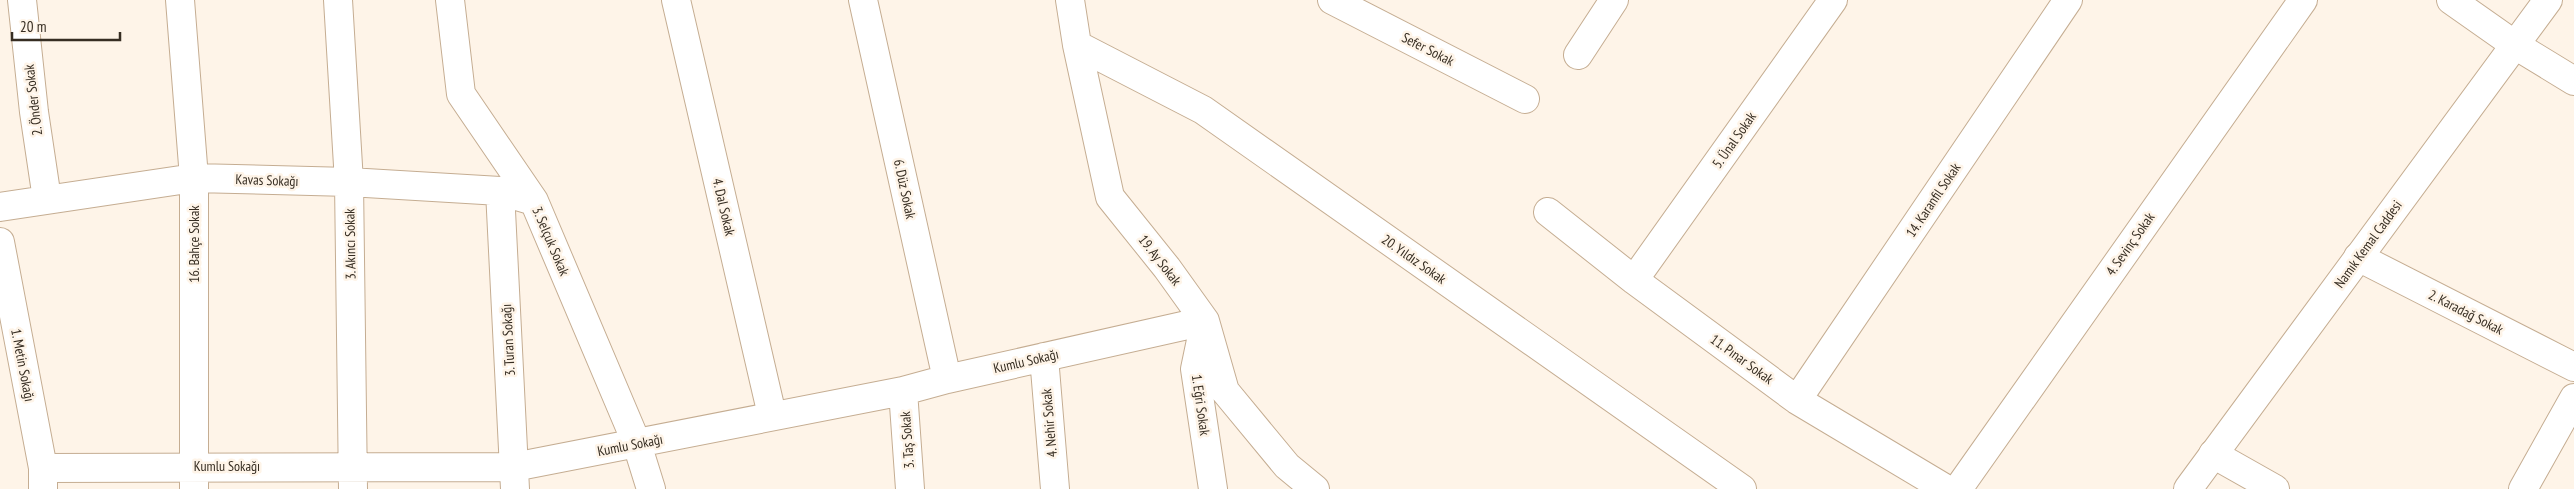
<svg xmlns="http://www.w3.org/2000/svg" width="2574" height="489" viewBox="0 0 2574 489" font-family="'PT Sans Narrow',sans-serif">
<style>
.lines{fill:none;stroke-linecap:round;stroke-linejoin:round}
.street-casing{stroke:#c5ad92;stroke-width:30}
.secondary-casing{stroke:#c5ad92;stroke-width:30}
.street{stroke:#fff;stroke-width:28}
.secondary{stroke:#fff;stroke-width:28}
.labels{text-anchor:middle;stroke-width:5;stroke-linejoin:round;paint-order:stroke}
.street-label{font-size:14px;fill:#362d22;stroke:#fef4e8}
</style>
<rect width="100%" height="100%" fill="#fef4e8"/>
<g class="lines">
<defs>
<path id="street" d="M 22,0 L 34,112 L 47,199
M 180,0 L 194,178 L 194,489
M 338,0 L 349,182 L 353,489
M 450,0 L 461,94 L 534,201 L 637,444 L 651,489
M 676,0 L 772,415
M 863,0 L 947,379
M 1070,0 L 1077,45 L 1110,197 L 1167,268 L 1205,321 L 1225,391 L 1287,466 L 1315,489
M 1332,0 L 1525,99
M 2451,0 L 2515,45 L 2574,81
M 1077,45 L 1203,110 L 1742,489
M 1578,55 L 1614,0
M 500,191 L 515,489
M 0,207 L 194,178 L 349,182 L 500,191 L 534,201
M 1548,212 L 1634,280 L 1797,400 L 1946,489
M 0,242 L 43,468 L 43,489
M 2358,257 L 2574,367
M 1634,280 L 1833,0
M 1044,357 L 1055,489
M 903,391 L 910,489
M 1797,400 L 2068,0
M 2213,454 L 2275,489
M 43,468 L 514,467 L 903,391 L 947,379 L 1205,321 L 1195,369 L 1213,489
M 1958,489 L 2303,0
M 2523,489 L 2574,398"/>
<path id="secondary" d="M 2188,489 L 2548,0"/>
</defs>
<use href="#street" class="street-casing"/>
<use href="#secondary" class="secondary-casing"/>
<use href="#street" class="street"/>
<use href="#secondary" class="secondary"/>
</g>
<g class="labels">
<g class="street-label">
<text transform="translate(1428 49) rotate(27)" y="5">Sefer Sokak</text>
<text transform="translate(33 100) rotate(-97)" y="5">2. Önder Sokak</text>
<text transform="translate(1734 140) rotate(-55)" y="5">5. Ünal Sokak</text>
<text transform="translate(267 180) rotate(2)" y="5">Kavas Sokağı</text>
<text transform="translate(905 189) rotate(78)" y="5">6. Düz Sokak</text>
<text transform="translate(1933 200) rotate(-56)" y="5">14. Karanfil Sokak</text>
<text transform="translate(724 207) rotate(77)" y="5">4. Dal Sokak</text>
<text transform="translate(551 241) rotate(67)" y="5">3. Selçuk Sokak</text>
<text transform="translate(194 244) rotate(-90)" y="5">16. Bahçe Sokak</text>
<text transform="translate(350 244) rotate(-91)" y="5">3. Akıncı Sokak</text>
<text transform="translate(2130 244) rotate(-55)" y="5">4. Sevinç Sokak</text>
<text transform="translate(2368 244) rotate(-54)" y="5">Namık Kemal Caddesi</text>
<text transform="translate(1414 259) rotate(35)" y="5">20. Yıldız Sokak</text>
<text transform="translate(1160 260) rotate(52)" y="5">19. Ay Sokak</text>
<text transform="translate(2466 312) rotate(27)" y="5">2. Karadağ Sokak</text>
<text transform="translate(508 340) rotate(-93)" y="5">3. Turan Sokağı</text>
<text transform="translate(1742 359) rotate(36)" y="5">11. Pınar Sokak</text>
<text transform="translate(1026 361) rotate(-13)" y="5">Kumlu Sokağı</text>
<text transform="translate(23 365) rotate(79)" y="5">1. Metin Sokağı</text>
<text transform="translate(1201 405) rotate(82)" y="5">1. Eğri Sokak</text>
<text transform="translate(1049 423) rotate(-95)" y="5">4. Nehir Sokak</text>
<text transform="translate(907 440) rotate(-94)" y="5">3. Taş Sokak</text>
<text transform="translate(630 445) rotate(-11)" y="5">Kumlu Sokağı</text>
<text x="227" y="471">Kumlu Sokağı</text>
</g>
</g>
<path d="M12 32v8h108v-8" fill="none" stroke="#362d22" stroke-width="2.5"/>
<text x="20" y="32" font-size="15" fill="#362d22" stroke="#fef4e8" stroke-width="4" paint-order="stroke">20 m</text>
</svg>
